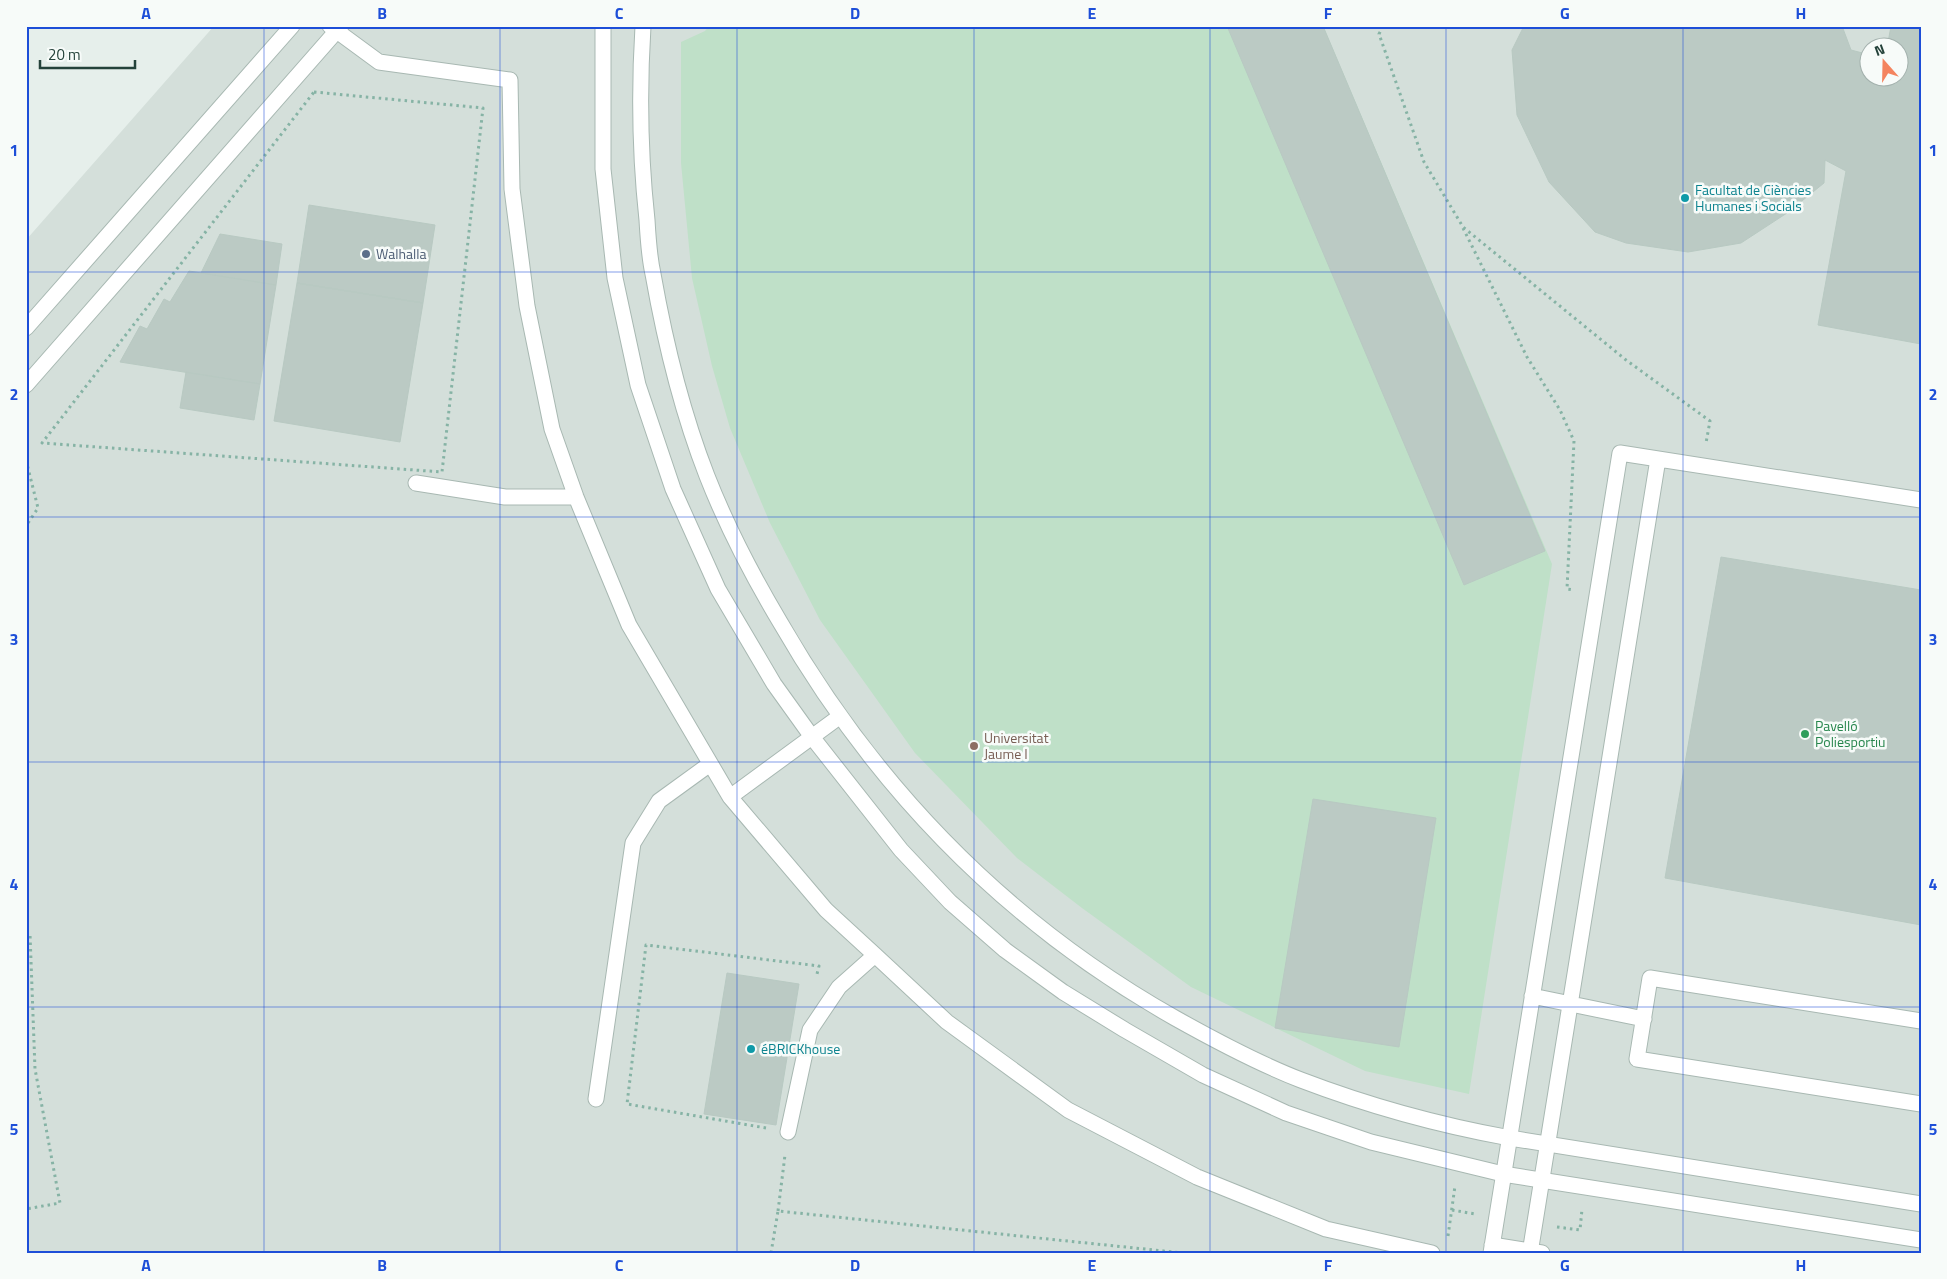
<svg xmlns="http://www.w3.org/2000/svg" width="1947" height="1279" viewBox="0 0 1947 1279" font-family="'Titillium Web',sans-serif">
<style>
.built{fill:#d4dfda;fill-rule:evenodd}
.green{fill:#bfe0c8}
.building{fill:#bbcac4;stroke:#b8c9c2}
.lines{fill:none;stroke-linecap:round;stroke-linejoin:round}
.service-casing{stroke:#a8b8b2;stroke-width:17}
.minor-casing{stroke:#a8b8b2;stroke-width:17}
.path{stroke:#86b3a5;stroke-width:3;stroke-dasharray:2.5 4;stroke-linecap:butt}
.service{stroke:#fff;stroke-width:15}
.minor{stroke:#fff;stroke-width:15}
.grid{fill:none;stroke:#1d4ed8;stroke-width:1;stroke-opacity:0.55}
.culture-dot{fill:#0f9aa8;stroke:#f7fbf9;stroke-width:2}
.service-dot{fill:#5c6f8a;stroke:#f7fbf9;stroke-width:2}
.leisure-dot{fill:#2e9e5b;stroke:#f7fbf9;stroke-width:2}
.education-dot{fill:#8d6e63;stroke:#f7fbf9;stroke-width:2}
.labels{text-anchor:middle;stroke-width:5;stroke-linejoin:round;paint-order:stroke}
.culture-label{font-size:14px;fill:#0d838f;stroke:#f7fbf9;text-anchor:start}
.service-label{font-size:14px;fill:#4e5e75;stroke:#f7fbf9;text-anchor:start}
.leisure-label{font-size:14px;fill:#27864d;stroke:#f7fbf9;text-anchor:start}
.education-label{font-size:14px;fill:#785e54;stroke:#f7fbf9;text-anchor:start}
.neatline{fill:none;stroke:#1d4ed8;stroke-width:2}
.grid-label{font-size:16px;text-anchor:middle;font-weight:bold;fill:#1d4ed8}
</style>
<rect width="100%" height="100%" fill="#e6efeb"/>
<path class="built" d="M 214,26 L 1921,26 L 1921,1253 L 26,1253 L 26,240 ZM 1870,48 L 1900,48 L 1900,78 L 1870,78 Z"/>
<path class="green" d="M 709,26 L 1323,26 L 1552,564 L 1469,1094 L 1365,1071 L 1191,987 L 1082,908 L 1017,858 L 915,753 L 820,620 L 770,523 L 730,428 L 712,366 L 692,278 L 681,163 L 681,42 L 705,31 Z"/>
<path class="building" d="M 1227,26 L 1323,26 L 1545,551 L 1464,585 Z
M 1524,26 L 1842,26 L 1851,50 L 1870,55 L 1870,78 L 1900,78 L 1900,48 L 1887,48 L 1891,26 L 1921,26 L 1921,344 L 1818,325 L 1846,171 L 1825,160 L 1824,183 L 1787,213 L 1741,243 L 1688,252 L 1626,243 L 1595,232 L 1549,182 L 1517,115 L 1512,50 Z
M 309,205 L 435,225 L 423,303 L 297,283 Z
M 220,234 L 282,244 L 276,285 L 201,273 Z
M 189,271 L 276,285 L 260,384 L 120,362 L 140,326 L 147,329 L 164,299 L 170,302 Z
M 297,283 L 423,303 L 400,442 L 274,421 Z
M 186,372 L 260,384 L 254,420 L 180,408 Z
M 1721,557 L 1921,590 L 1921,925 L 1665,878 Z
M 1313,799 L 1436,818 L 1399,1047 L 1275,1028 Z
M 727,973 L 799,984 L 776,1125 L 704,1114 Z"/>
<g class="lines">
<defs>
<path id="service" d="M 330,26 L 379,62 L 510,80 L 512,189 L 527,306 L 552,429 L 576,497 L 629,625 L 730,797 L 826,910 L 875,955 L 947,1022 L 1068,1110 L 1197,1177 L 1326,1229 L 1432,1253
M 416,483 L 505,497 L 576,497
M 730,797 L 839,717
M 1532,996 L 1644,1019
M 1921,1021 L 1650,978 L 1637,1059 L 1921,1104
M 596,1099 L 633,843 L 659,801 L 710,764
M 788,1132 L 810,1030 L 839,987 L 875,955
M 1492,1245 L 1542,1253
M 1491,1253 L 1620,453 L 1921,500
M 1530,1253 L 1658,459"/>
<path id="minor" d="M 603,26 L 603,169 L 615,278 L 638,385 L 673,489 L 718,589 L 774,684 L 812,737 L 901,850 L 950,902 L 1005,950 L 1063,992 L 1125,1030 L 1203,1075 L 1286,1113 L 1371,1142 L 1503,1174 L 1921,1240
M 643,26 C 639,91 640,156 647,220 C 648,238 649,256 653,274 C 665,342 682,412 707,476 C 727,527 752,575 780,622 C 876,789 1007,923 1175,1018 C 1216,1041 1257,1063 1301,1080 C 1369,1106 1438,1125 1510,1138 L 1921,1204
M 26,328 L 292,26
M 26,385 L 341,26"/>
</defs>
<use href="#service" class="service-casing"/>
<use href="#minor" class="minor-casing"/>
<path class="path" d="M 1383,26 L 1379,34 L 1424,162 L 1463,227 L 1626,360 L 1710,421 L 1706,443
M 314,92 L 483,108 L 442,472 L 42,443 Z
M 1463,228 L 1527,357 L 1560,410 L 1574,441 L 1567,589 L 1574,590
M 26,460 L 38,508 L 26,526
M 26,932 L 30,934 L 35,1069 L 60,1203 L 26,1209
M 766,1128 L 627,1104 L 646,945 L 819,966 L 817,974
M 1452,1210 L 1475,1214
M 778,1211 L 785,1155
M 1557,1227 L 1580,1230 L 1582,1209
M 1448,1236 L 1455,1186
M 771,1253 L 778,1211 L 1183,1253"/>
<use href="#service" class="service"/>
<use href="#minor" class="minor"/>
</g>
<path class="grid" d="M 264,26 L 264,1253M 500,26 L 500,1253M 737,26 L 737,1253M 974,26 L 974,1253M 1210,26 L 1210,1253M 1446,26 L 1446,1253M 1683,26 L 1683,1253M 26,272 L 1921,272M 26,517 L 1921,517M 26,762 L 1921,762M 26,1007 L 1921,1007"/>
<g class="culture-dot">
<circle cx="1685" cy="198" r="5"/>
<circle cx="751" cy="1049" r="5"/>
</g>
<circle class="service-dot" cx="366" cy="254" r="5"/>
<circle class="leisure-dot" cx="1805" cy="734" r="5"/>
<circle class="education-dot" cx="974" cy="746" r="5"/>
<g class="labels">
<g class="culture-label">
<text x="1695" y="195">Facultat de Ciències<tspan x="1695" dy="16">Humanes i Socials</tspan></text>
<text x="761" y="1054">éBRICKhouse</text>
</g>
<g class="service-label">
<text x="376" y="259">Walhalla</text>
</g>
<g class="leisure-label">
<text x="1815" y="731">Pavelló<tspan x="1815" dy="16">Poliesportiu</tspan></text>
</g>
<g class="education-label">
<text x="984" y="743">Universitat<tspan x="984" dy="16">Jaume I</tspan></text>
</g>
</g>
<rect width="1947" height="1279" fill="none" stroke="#f7fbf9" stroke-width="55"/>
<g transform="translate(1884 62) rotate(340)"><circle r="24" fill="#f7fbf9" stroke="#a3b1ad"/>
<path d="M0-4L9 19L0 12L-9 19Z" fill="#f4845f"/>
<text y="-8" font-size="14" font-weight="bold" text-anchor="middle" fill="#24423a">N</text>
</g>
<path d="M40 60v8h95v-8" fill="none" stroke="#24423a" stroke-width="2.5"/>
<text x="48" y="60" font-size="15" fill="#24423a" stroke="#f7fbf9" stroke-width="4" paint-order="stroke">20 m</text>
<rect x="28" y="28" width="1892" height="1224" class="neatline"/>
<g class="grid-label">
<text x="146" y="19">A</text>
<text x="382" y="19">B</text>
<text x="619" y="19">C</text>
<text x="855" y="19">D</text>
<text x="1092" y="19">E</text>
<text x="1328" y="19">F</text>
<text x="1565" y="19">G</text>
<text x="1801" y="19">H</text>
<text x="14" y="156">1</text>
<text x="1933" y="156">1</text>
<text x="14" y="400">2</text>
<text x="1933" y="400">2</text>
<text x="14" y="645">3</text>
<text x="1933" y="645">3</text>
<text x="14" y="890">4</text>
<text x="1933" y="890">4</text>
<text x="14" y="1135">5</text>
<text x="1933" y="1135">5</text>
<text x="146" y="1271">A</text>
<text x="382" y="1271">B</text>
<text x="619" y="1271">C</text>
<text x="855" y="1271">D</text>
<text x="1092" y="1271">E</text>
<text x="1328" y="1271">F</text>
<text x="1565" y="1271">G</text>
<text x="1801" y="1271">H</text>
</g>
</svg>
